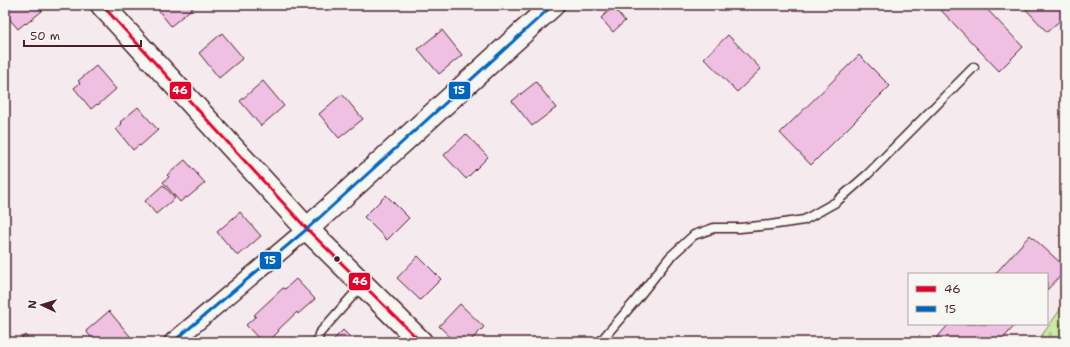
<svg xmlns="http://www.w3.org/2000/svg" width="1070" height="347" viewBox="0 0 1070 347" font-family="'Shantell Sans',sans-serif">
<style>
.forest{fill:url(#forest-firs);stroke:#898466}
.building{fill:#efc0e2;stroke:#4a1f2b}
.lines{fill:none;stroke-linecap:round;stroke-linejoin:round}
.service-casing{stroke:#4a1f2b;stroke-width:11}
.minor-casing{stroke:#4a1f2b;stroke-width:20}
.secondary-casing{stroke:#4a1f2b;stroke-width:25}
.service{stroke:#f6f6f2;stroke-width:8}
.minor{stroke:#f6f6f2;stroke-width:17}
.secondary{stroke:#f6f6f2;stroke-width:22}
.bus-1-casing{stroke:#f6f6f2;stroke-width:6}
.bus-2-casing{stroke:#f6f6f2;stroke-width:6}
.bus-1{stroke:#e4002b;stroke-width:3}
.bus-2{stroke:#0065bd;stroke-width:3}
.bus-dot{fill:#4a1f2b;stroke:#f6f6f2;stroke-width:1.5}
.line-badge{stroke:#f6f6f2;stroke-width:1.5}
.badge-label{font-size:11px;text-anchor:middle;font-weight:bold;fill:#fff}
</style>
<defs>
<pattern id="forest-firs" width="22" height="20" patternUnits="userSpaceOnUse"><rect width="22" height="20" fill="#c8eaa2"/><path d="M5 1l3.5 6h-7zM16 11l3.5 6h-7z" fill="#adc88c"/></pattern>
</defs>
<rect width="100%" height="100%" fill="#f5ebef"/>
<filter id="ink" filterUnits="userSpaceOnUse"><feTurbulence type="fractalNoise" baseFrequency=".025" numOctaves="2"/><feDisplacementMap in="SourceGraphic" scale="8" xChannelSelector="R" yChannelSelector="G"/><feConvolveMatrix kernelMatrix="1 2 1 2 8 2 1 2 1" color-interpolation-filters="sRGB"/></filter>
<g filter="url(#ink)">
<path class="forest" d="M 1065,303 L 1065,342 L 1037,342 Z"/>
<path class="building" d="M 9,5 L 36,5 L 42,11 L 26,24 L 25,23 L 18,29 L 5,14 L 5,8 Z
M 154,5 L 194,5 L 195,6 L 171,26 Z
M 936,5 L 983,5 L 1023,47 L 999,71 Z
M 1022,5 L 1058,5 L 1065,13 L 1065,16 L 1047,32 Z
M 613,7 L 625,21 L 613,32 L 601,18 Z
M 442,30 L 462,55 L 439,74 L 418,49 Z
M 222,33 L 243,58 L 219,78 L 199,53 Z
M 728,35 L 761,69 L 737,92 L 704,58 Z
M 859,55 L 890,86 L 811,165 L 780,133 Z
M 96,66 L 116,89 L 98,105 L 97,104 L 91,109 L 74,88 L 80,83 L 78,81 Z
M 263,81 L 284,106 L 261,126 L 240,101 Z
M 536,82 L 556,108 L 532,126 L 512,101 Z
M 342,94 L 363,119 L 339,138 L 319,114 Z
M 138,107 L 158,130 L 140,146 L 139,145 L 133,150 L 116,129 L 122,124 L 120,122 Z
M 466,134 L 488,157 L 466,179 L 444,155 Z
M 185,160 L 205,183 L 187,198 L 186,197 L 180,202 L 163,182 L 169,177 L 167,175 Z
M 163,185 L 175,198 L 156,214 L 145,201 Z
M 386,195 L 409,218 L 387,240 L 364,217 Z
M 240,212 L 261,236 L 238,256 L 217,232 Z
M 1030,235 L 1065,267 L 1065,271 L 1047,290 L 1047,274 L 995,274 Z
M 418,256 L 441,279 L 420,300 L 397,278 Z
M 296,279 L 315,299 L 298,314 L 297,312 L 278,330 L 279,331 L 268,342 L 262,342 L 246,325 L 256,316 L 254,315 L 283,288 L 285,289 Z
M 460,304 L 484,327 L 469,342 L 455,342 L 439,326 Z
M 109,311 L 130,336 L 123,342 L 95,342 L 86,331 Z
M 949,324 L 1016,324 L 1000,342 L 933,342 Z
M 343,330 L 353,340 L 354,339 L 357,342 L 331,342 Z
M 25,335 L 31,342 L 17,342 Z"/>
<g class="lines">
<defs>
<path id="service" d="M 318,342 L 319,334 L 325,327 L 362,285
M 600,342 L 636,300 L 670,257 L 694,235 L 714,228 L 740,228 L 770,225 L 804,220 L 836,202 L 867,175 L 974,67"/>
<path id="minor" d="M 173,342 L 307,229"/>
<path id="secondary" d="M 102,5 L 307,229 L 421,342
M 307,229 L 553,5"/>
</defs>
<use href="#service" class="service-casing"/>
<use href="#minor" class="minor-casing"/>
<use href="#secondary" class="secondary-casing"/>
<use href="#service" class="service"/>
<use href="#minor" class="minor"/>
<use href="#secondary" class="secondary"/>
<defs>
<path id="bus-1" d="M 102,5 L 307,229 L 421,342"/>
<path id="bus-2" d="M 173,342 L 307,229 L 553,5"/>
</defs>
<use href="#bus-1" class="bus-1-casing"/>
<use href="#bus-2" class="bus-2-casing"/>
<use href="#bus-1" class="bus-1"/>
<use href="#bus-2" class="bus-2"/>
</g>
</g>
<circle class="bus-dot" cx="337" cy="259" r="3.5"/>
<g class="line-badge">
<rect x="448" y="81" width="23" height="19" rx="4" fill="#0065bd"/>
<rect x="169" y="81" width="23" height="19" rx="4" fill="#e4002b"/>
<rect x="259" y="251" width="23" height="19" rx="4" fill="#0065bd"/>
<rect x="348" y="272" width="23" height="19" rx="4" fill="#e4002b"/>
</g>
<g class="badge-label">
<text x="459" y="94">15</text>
<text x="180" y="94">46</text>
<text x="270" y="264">15</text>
<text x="360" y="285">46</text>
</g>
<rect width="1070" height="347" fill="none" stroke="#f6f6f2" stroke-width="20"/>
<rect x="10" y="10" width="1050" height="327" fill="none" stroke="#4a1f2b" stroke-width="1.5" filter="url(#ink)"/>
<rect x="908" y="273" width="140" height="52" fill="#f6f6f2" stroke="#b1a0a2"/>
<rect x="916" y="286" width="20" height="6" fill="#e4002b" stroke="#b1a0a2"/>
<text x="944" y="293" font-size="12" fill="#4a1f2b">46</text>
<rect x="916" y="306" width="20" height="6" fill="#0065bd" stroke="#b1a0a2"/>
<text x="944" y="313" font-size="12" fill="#4a1f2b">15</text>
<g transform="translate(42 305) rotate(274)" stroke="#f6f6f2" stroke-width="3" paint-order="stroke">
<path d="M0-3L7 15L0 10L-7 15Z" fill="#4a1f2b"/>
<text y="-6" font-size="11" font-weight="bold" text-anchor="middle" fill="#4a1f2b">N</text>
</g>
<path d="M24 40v6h117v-6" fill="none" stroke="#4a1f2b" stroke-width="2"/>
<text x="30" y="40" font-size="12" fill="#4a1f2b" stroke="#f6f6f2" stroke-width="3" paint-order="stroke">50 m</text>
</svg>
